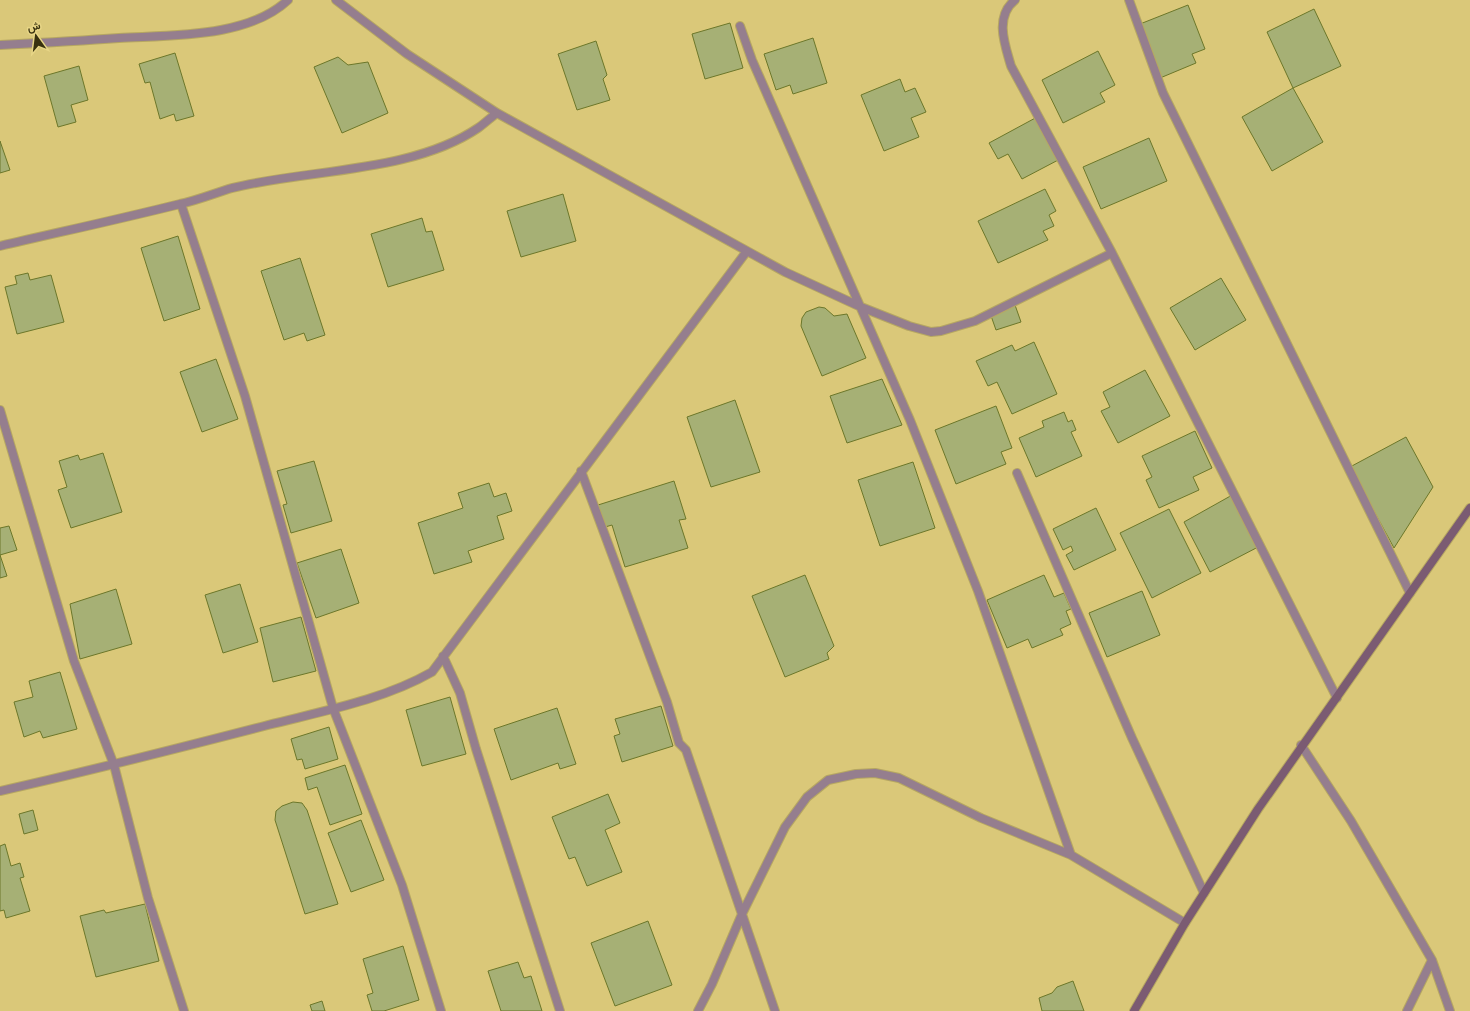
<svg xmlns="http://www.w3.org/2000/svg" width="1470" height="1011" viewBox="0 0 1470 1011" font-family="Quicksand,Vazirmatn,sans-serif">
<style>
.building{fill:#a6b075;stroke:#6c772a}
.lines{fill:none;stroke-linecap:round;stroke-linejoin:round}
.street-casing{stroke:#b6a762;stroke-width:10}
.secondary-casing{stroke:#b6a762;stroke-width:10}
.street{stroke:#957e8e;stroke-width:8}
.secondary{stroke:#7b5b72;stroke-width:8}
</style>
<rect width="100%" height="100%" fill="#dac879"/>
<path class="building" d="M 1188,5 L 1205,49 L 1192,54 L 1196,63 L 1160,78 L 1140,24 Z
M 1314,9 L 1341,66 L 1293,88 L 1267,32 Z
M 730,23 L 743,68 L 705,79 L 692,34 Z
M 813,38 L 827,83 L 793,94 L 790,85 L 776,90 L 764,54 Z
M 596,41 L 607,75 L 603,79 L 610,100 L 577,110 L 558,54 Z
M 1098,51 L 1115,85 L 1100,93 L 1105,102 L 1063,123 L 1042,80 Z
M 175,53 L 194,116 L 176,121 L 174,114 L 160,119 L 150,82 L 145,83 L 139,64 Z
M 338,57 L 348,65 L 368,62 L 388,113 L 342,133 L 314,67 Z
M 79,66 L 88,100 L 71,105 L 76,122 L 58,127 L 44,76 Z
M 900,79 L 905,92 L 915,88 L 926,112 L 911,118 L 919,137 L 884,151 L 861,95 Z
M 1293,88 L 1323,142 L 1272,171 L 1242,117 Z
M 1039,116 L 1062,158 L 1022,179 L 1008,154 L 998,159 L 989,143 Z
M 1149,138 L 1167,181 L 1101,209 L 1083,167 Z
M 0,141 L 10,170 L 0,173 Z
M 1045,189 L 1056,211 L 1049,215 L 1054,226 L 1043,231 L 1048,240 L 998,263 L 978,221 Z
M 563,194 L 576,241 L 521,257 L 507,211 Z
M 422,218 L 426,232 L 432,231 L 444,270 L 388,287 L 371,234 Z
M 178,236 L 200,309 L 164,321 L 141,248 Z
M 300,258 L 325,335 L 307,341 L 304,333 L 284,340 L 261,271 Z
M 28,273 L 30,280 L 51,275 L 64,322 L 17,334 L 5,287 L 17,284 L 15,276 Z
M 1221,278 L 1246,320 L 1195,350 L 1170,308 Z
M 1015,305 L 1021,322 L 996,330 L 990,313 Z
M 819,307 L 825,308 L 834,316 L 847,314 L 866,358 L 822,376 L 801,326 L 802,318 L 806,312 Z
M 1034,342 L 1057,394 L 1012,414 L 997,382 L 988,386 L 976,361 L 1012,345 L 1015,351 Z
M 216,359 L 238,419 L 202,432 L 180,372 Z
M 1145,370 L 1170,416 L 1118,443 L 1101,411 L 1110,407 L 1103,392 Z
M 882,379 L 902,425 L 847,443 L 830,396 Z
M 735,400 L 760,472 L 711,487 L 687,417 Z
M 996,406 L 1012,448 L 1001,452 L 1006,464 L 956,484 L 935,430 Z
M 1064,412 L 1068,422 L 1072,420 L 1076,430 L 1071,432 L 1082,456 L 1036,477 L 1019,438 L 1044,427 L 1042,421 Z
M 1195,431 L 1212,468 L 1193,477 L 1199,490 L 1159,508 L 1146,480 L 1152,477 L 1142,456 Z
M 1406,437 L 1433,487 L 1394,548 L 1350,467 Z
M 103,453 L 122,512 L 71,528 L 58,490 L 67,487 L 59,461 L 78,455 L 80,460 Z
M 314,461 L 332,521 L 291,533 L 283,505 L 287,504 L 277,471 Z
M 913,462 L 935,528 L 880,546 L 858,480 Z
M 674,481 L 686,519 L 679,520 L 688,548 L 625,567 L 612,525 L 605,527 L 598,505 Z
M 489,483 L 494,497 L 506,493 L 512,511 L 497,516 L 504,539 L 468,551 L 472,562 L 434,574 L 418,523 L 463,508 L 458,493 Z
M 1234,494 L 1260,546 L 1210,572 L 1184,522 Z
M 1096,508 L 1116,550 L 1074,570 L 1066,555 L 1073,551 L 1071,546 L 1063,550 L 1053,529 Z
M 1169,509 L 1201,573 L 1152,598 L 1120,533 Z
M 9,526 L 17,550 L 0,555 L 7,576 L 0,578 L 0,528 Z
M 341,549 L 359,603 L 316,618 L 297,563 Z
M 805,575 L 834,646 L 827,653 L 829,659 L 785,677 L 752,596 Z
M 1044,575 L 1054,597 L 1064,593 L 1071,609 L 1066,611 L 1071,624 L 1060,629 L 1063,635 L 1032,648 L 1028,639 L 1007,648 L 987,600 Z
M 240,584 L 258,642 L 223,653 L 205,595 Z
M 116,589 L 132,644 L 80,659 L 70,604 Z
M 1142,591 L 1160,635 L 1107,657 L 1089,613 Z
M 301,617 L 316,671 L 273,682 L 260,628 Z
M 60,672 L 77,729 L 43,738 L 40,731 L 24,737 L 14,702 L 33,697 L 29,681 Z
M 450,697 L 466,754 L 422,766 L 406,710 Z
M 661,706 L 673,746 L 622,762 L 614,736 L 620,734 L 615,719 Z
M 557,708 L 576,764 L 560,769 L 558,763 L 511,780 L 494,729 Z
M 329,727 L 338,759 L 305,769 L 302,759 L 297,760 L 291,739 Z
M 345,765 L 362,814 L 330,825 L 317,787 L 308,790 L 305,778 Z
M 608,794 L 620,823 L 605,830 L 622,872 L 587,886 L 575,857 L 569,859 L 552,817 Z
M 293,802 L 302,803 L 307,810 L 338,904 L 305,914 L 275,820 L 276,811 L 282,806 Z
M 33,810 L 38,830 L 24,834 L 19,814 Z
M 361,820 L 384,880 L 351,892 L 328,833 Z
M 5,844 L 11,866 L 20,863 L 24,877 L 20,878 L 30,911 L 6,918 L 4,910 L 0,911 L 0,846 Z
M 145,904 L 159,961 L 96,977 L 80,916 L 104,910 L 106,913 Z
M 648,921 L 672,985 L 615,1006 L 591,943 Z
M 403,946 L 419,1000 L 384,1011 L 372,1011 L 367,995 L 373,993 L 363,959 Z
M 518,962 L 524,978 L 531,976 L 542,1011 L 501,1011 L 488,971 Z
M 1073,981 L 1084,1011 L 1042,1011 L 1039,998 L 1052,993 L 1057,987 Z
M 322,1001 L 325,1011 L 312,1011 L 310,1005 Z"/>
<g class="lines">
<defs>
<path id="street" d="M 336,0 L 407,54 L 497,113 L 785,272 L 861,307 L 909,326 L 931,332 L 941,331 L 975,321 L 1112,253
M 1015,0 C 994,17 1005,45 1011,66 L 1112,253 L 1337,698
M 1129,0 L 1163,93 L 1410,593
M 740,26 L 752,60 L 910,420 L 978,591 L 1071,855
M 0,45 C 40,43 79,41 119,38 C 171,35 248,38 288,0
M 181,204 L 245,396 L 333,708 L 402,885 L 441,1011
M 0,246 C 60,232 120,219 180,204 C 198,200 215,193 232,188 C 308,169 412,173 478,128 C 484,124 490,118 497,113
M 0,410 L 74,661 L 114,765 L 148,898 L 184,1011
M 581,471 L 667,702 L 679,743 L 686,750 L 775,1011
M 1017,473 L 1132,738 L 1204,893
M 443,656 L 460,693 L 476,749 L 560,1011
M 1301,745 L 1351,821 L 1432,960 L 1450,1011
M 0,791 C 90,771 179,748 268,725 C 323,711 383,700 432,672 L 747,251
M 698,1011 L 712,984 L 742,914 L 785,827 L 807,797 L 828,780 L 856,774 L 875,773 L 899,778 L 981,818 L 1071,855 L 1185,923
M 1407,1011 L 1432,960"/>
<path id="secondary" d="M 1134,1011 L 1185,923 L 1258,809 L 1470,508"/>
</defs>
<use href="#street" class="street-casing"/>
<use href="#secondary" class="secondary-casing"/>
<use href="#street" class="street"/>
<use href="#secondary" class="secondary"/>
</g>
<g transform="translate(36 36) rotate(346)" stroke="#e7d586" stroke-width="3" paint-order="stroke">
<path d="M0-3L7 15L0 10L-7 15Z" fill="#38310f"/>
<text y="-6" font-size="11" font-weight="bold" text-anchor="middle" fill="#38310f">ش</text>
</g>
</svg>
